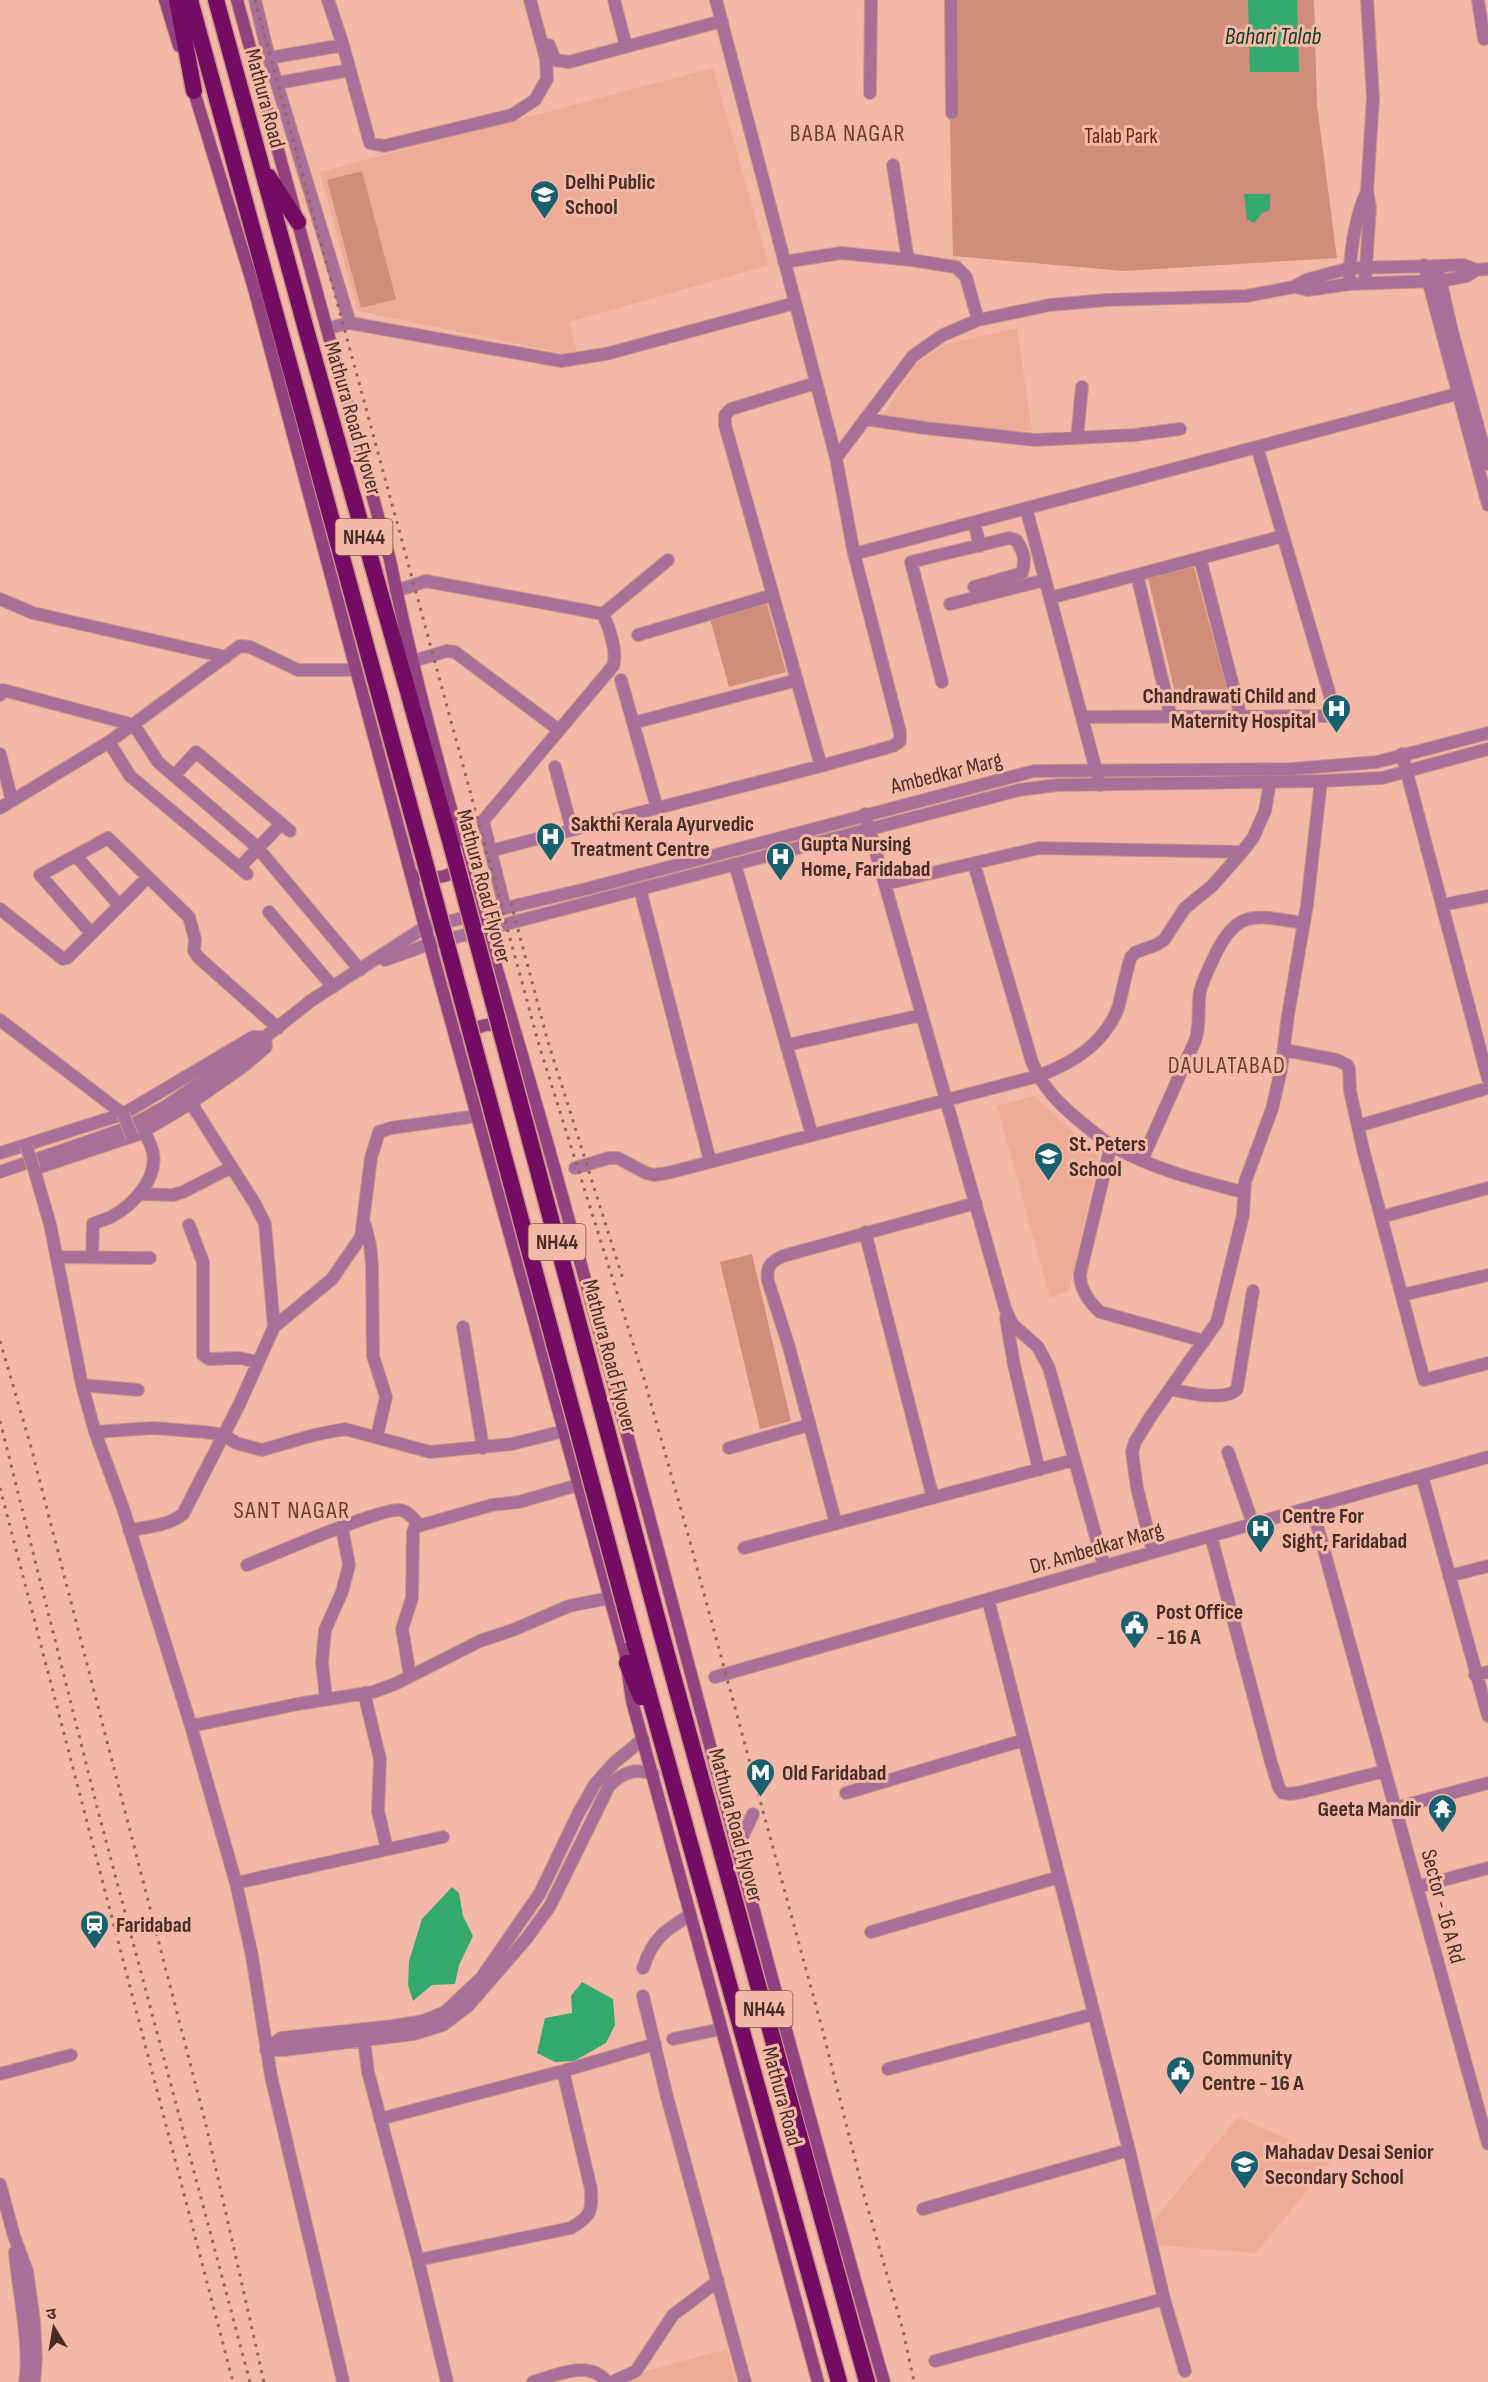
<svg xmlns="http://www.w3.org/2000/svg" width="1488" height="2382" viewBox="0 0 1488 2382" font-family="'Sofia Sans Condensed','Noto Sans Devanagari',sans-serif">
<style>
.built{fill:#eeab98}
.green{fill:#cf8d7a}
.water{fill:#33a96e}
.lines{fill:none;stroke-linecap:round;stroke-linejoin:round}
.minor-casing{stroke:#ca9788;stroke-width:14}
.tertiary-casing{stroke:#ca9788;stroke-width:14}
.secondary-casing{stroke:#ca9788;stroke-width:14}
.trunk-casing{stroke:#ca9788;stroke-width:19}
.minor{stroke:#a77099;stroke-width:12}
.tertiary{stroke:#a77099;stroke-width:12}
.secondary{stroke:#934280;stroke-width:12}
.trunk{stroke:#750c63;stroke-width:16}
.rail{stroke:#8f685c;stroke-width:3;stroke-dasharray:3 6;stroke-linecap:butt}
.minor-bridge-casing{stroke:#ca9788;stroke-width:14;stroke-linecap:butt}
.trunk-bridge-casing{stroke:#ca9788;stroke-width:19;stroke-linecap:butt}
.minor-bridge{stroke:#a77099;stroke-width:12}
.trunk-bridge{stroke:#750c63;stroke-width:16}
.labels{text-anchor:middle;stroke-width:6;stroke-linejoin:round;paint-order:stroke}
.shield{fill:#f4b8a6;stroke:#7a574d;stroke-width:1.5}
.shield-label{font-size:21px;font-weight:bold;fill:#462e27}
.street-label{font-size:22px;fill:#462e27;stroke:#f4b8a6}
.park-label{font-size:22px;fill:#692713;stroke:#f4b8a6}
.poi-label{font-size:22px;font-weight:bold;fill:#462e27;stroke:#f4b8a6;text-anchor:start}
.water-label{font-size:24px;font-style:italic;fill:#114028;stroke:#f4b8a6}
.neighbourhood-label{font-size:24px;letter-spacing:1.5px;fill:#6e3c2e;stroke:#f4b8a6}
</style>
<rect width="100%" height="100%" fill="#f4b8a6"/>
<path class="built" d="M 713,68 L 769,265 L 569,322 L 578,356 L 358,311 L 320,172 Z
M 1017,328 L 1032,430 L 1007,432 L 882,417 L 916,364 L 947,344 Z
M 1034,1096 L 1099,1155 L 1069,1291 L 1050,1298 L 997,1106 Z
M 1238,2117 L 1333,2159 L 1256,2253 L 1158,2245 L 1154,2220 Z
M 727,2349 L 736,2382 L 613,2382 L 613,2380 Z"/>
<path class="green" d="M 947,0 L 1314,0 L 1317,105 L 1337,258 L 1124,271 L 953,256 Z
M 362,171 L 396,299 L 361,308 L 327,180 Z
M 1194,567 L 1230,701 L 1178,705 L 1148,578 Z
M 767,604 L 786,672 L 729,687 L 710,619 Z
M 752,1254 L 791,1421 L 760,1429 L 720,1262 Z"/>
<path class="water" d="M 1248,0 L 1297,0 L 1299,72 L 1250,72 Z
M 1244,194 L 1270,194 L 1270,210 L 1262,213 L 1254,223 L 1247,219 Z
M 452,1887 L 459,1893 L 463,1916 L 473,1936 L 459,1965 L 455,1984 L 432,1985 L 413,2001 L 408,1985 L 409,1961 L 422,1919 Z
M 582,1982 L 613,1999 L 615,2025 L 606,2043 L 574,2061 L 555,2062 L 537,2053 L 545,2018 L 572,2013 L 571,1996 Z"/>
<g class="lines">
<defs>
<path id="minor" d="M 255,0 L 269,58 L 350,323
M 328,0 L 343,45 L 370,143 L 384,146 L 512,115 L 535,100 L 547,79 L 546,59 L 530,0
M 614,0 L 626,46
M 951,0 L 952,113
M 1478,0 L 1484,39
M 549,45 L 555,60 L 569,62 L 722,21
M 269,58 L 343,45
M 277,83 L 350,70
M 870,93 L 871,0
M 893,165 L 907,254 L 911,260 L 956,267 L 966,277 L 978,320
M 784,262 L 841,253 L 911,260
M 1437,266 L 1464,265 L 1476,270 L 1488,269
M 1441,281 L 1467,276 L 1476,270
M 1294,287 L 1308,290 L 1349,284
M 328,328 L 350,323 L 561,361 L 606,354 L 795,303
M 816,383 L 731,409 L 725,415 L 725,425 L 821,766
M 865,419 L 925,428 L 1035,440 L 1135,435 L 1180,429
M 1077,438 L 1082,387
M 836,458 L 913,356 L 943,335 L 978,320 L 1050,305 L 1106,300 L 1246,296 L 1294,287 L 1306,280 L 1350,268
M 1026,508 L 1100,785
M 974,522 L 980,546
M 854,554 L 1468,391
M 1200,558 L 1241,717
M 1137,575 L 1171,717
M 396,591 L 426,581 L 593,612 L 603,614 C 609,627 618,653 613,666 L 483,821 L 505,908
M 1050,598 L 1283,536
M 0,599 L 33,613 L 226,657
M 950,604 L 1045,580
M 603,614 L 668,560
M 638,635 L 773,595
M 413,661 L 447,651 L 455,652 L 559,730
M 621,680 L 657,808
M 942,682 L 911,562 L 1009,538 L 1016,540 C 1024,552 1026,559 1022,573 L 974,587
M 0,695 L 3,690 L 134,725 L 158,762 L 257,847 L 360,970
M 1082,717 L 1336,716 L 1257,447
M 633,723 L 797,680
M 109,742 L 130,776 L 247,874
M 0,754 L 12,801
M 1402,754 L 1488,1079
M 555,767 L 572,830
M 174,776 L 196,752 L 290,831
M 0,808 L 109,742 L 240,646 L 250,647 L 298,670 L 356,670
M 865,814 L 1005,1308 L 1012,1324 L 1038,1347 L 1049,1368 L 1104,1566
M 490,851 L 821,766 L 893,746 L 900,741 L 900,732 L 854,554 L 836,458 L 716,0
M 76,856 L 119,905
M 735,864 L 812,1135
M 974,864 L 1032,1062 C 1043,1088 1059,1104 1081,1122 C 1091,1130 1102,1140 1114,1147 C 1153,1169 1200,1181 1243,1192
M 240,867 L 281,824
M 885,884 L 1039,848 L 1242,852
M 640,889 L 710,1161
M 1442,905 L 1488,896
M 0,909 L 63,959 L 67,958 L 147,878
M 269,912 L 333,987
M 91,933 L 40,875 L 108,838 L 189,917 L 195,939 L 194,951 L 199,958 L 278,1028
M 0,1020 L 123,1114
M 787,1045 L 922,1015
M 1284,1050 L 1337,1060 L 1347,1065 L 1349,1069 L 1350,1091 L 1363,1149 L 1424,1380 L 1488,1363
M 191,1103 L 255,1204 L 265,1224 L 274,1327
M 1358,1126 L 1488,1088
M 1111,1145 L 1080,1274 C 1080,1290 1089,1302 1100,1312 L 1204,1341
M 0,1153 L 123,1114 L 253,1037 L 265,1037 L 266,1047 L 245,1065 L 191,1103 L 139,1134 L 34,1169 L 50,1224 L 82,1385 L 95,1432 L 123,1508 L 191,1726 L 236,1883 L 252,1956 L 271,2076 L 343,2381
M 1142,1160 L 1195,1041 C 1201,1024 1197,1009 1200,992 C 1203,978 1210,966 1216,953 C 1239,906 1260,917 1304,923
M 575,1168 L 609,1158 L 618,1158 L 646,1173 L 654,1175 L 668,1173 L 1038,1076 C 1071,1064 1105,1043 1118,1008 C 1123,991 1125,974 1131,957 L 1136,952 L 1156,945 L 1164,940 L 1185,908 L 1212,886 L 1242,852 L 1253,838 L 1265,811 L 1270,782
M 139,1194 L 173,1195 L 183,1192 L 232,1167
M 1381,1217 L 1488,1188
M 189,1225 L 203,1262 L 203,1355 L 209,1359 L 240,1358 L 258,1362
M 365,1225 L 370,1245 L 372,1265 L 373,1356 L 386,1397 L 377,1436
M 865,1232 L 933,1498
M 57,1257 L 150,1258
M 92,1257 L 93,1224 C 98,1221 105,1220 111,1217 C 132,1206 158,1179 153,1153 C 152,1146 147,1138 144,1131
M 1402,1295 L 1488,1275
M 1006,1318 L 1014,1365 L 1039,1470
M 463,1327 L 483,1448
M 82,1385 L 138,1390
M 1171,1389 C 1186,1393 1226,1402 1237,1389 L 1253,1291
M 95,1432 L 153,1428 L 204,1432 L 224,1435 L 236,1443 L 262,1450 L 314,1435 L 345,1429 L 430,1452 L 512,1444 L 564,1431
M 729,1448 L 809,1425
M 1228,1452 L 1253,1524
M 1422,1476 L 1488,1716
M 1312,1507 L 1488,2144
M 836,1524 L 789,1347 L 768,1281 C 766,1267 770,1262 783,1256 L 976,1203
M 129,1530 C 148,1527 168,1526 183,1514 L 239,1405 L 274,1327 L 332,1279 L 361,1237 L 371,1158 L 379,1132 L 391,1128 L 477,1116
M 1211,1536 L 1271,1762 L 1279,1788 L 1283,1793 L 1290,1794 L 1302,1792 L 1385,1771
M 744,1548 L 1074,1460
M 1153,1552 L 1137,1488 L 1132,1452 L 1135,1442 L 1151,1416 L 1217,1322 L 1243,1215 L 1245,1182 L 1272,1109 L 1281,1070 L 1288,1015 L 1307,905 L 1321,781
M 247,1565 C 273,1555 381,1507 401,1510 C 409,1512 414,1519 419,1525
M 1449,1576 L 1488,1566
M 988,1599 L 1129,2150 L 1164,2299 L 1185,2371
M 1475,1675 L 1488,1672
M 410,1676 L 402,1629 L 412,1598 L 413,1532 L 415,1527 L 492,1505 L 519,1502 L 578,1485
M 715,1677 L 1488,1457
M 364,1693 L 380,1759 L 378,1811 L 387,1849
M 326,1699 L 322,1662 L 325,1630 L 342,1592 L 349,1565 L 342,1528
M 191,1726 L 298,1704 L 373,1692 L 395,1684 L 480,1641 L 513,1630 L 569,1606 L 610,1598
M 846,1793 L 1024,1740
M 1395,1808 L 1488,1783
M 738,1846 L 753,1814
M 236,1883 L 443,1837
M 1417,1887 L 1488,1868
M 871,1932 L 1059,1877
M 643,1968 C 653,1938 664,1931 690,1915
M 643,1996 L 667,2097 L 745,2382
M 673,2039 L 721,2029
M 364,2040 L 368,2072 L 418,2260 L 447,2382
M 266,2050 L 281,2038 L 393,2026 L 423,2021 L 445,2012 L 482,1977 L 540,1893 L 578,1814 L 595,1784 L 615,1762 L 643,1739
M 266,2050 L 284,2050 L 414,2034 L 443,2025 L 468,2006 L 527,1938 L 550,1906 L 609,1786 C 623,1772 635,1768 653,1774
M 888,2069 L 1094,2014
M 0,2074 L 71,2055
M 380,2119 L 563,2071 L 655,2044
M 923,2209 L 1129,2150
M 418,2260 L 571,2228 C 591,2216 592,2212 591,2189 L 563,2071
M 935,2361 L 1164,2299
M 533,2382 C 556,2375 589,2359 607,2382
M 612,2382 L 636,2371 L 673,2315 L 718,2281"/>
<path id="tertiary" d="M 1367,191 C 1354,220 1350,253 1349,284 L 1434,281
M 1424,265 L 1488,505
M 1350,268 L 1437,266 L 1452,331 L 1488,464
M 1365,282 L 1370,207 L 1367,191 L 1373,97 L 1367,0
M 385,960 L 430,944 L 1019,790 L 1057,785 L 1321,781 L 1382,778 L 1488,749
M 0,1172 L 121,1130 L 141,1120 L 168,1105 L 265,1037 L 312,1000 L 425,927 L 586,889 L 1034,771 L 1291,769 L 1377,762 L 1488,733
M 0,2184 L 14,2236 L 27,2271 L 34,2321 L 36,2360 L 34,2382
M 15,2252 C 18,2290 31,2346 25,2382"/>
<path id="secondary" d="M 165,0 L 179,46
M 237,0 L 390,560 C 435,780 507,993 566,1210 C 674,1600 772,1993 884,2382
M 192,85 L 253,285 L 425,927 L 610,1598 L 625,1653 L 632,1701 L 818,2382
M 421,875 C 436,879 453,878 461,863
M 467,1037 C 478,1024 489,1022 505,1028"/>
<path id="trunk" d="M 177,0 L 194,91
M 190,0 L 423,855
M 216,0 L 307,333 L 452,848
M 268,176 L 298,222
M 662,1636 L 867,2382
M 634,1641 L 839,2382
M 627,1663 L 641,1697"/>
</defs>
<use href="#minor" class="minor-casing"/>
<use href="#tertiary" class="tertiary-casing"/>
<use href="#secondary" class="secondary-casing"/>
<use href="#trunk" class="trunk-casing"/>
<use href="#minor" class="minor"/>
<use href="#tertiary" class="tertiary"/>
<use href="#secondary" class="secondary"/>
<use href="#trunk" class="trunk"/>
<path class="rail" d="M 255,0 L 539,1045 L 643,1375 L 684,1520 L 823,2032 L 864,2195 L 903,2330 L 914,2382
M 511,903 L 548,1042 L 623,1279
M 0,1341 L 31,1447 L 206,2125 L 264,2382
M 0,1421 L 97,1807 L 250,2382
M 0,1488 L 233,2382"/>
<defs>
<path id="minor-bridge" d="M 123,1114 L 132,1136
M 26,1146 L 34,1169"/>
<path id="trunk-bridge" d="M 452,848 L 662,1636
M 423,855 L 634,1641"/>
</defs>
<use href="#minor-bridge" class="minor-bridge-casing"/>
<use href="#trunk-bridge" class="trunk-bridge-casing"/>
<use href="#minor-bridge" class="minor-bridge"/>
<use href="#trunk-bridge" class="trunk-bridge"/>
</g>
<defs>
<symbol id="school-pin" viewBox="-11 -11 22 30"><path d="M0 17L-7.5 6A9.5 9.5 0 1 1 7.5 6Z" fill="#185f70" stroke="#f4b8a6"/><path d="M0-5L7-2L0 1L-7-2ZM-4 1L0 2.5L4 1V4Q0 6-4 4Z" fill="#fff"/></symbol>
<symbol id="hospital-pin" viewBox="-11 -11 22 30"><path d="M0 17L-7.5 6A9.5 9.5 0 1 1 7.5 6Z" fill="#185f70" stroke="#f4b8a6"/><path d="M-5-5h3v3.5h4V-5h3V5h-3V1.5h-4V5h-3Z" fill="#fff"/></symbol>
<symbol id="civic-pin" viewBox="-11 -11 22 30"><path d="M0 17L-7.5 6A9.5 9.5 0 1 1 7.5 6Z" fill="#185f70" stroke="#f4b8a6"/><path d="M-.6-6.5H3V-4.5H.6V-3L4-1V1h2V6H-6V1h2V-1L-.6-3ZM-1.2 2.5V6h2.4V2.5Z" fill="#fff"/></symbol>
<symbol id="metro-pin" viewBox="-11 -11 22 30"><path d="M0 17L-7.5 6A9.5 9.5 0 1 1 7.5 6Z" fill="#185f70" stroke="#f4b8a6"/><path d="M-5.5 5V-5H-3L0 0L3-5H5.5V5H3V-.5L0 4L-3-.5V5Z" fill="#fff"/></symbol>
<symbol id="temple-pin" viewBox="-11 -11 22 30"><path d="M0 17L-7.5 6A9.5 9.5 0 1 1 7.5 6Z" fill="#185f70" stroke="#f4b8a6"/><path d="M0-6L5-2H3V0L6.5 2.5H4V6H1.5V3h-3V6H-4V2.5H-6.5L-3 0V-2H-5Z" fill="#fff"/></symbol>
<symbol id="station-pin" viewBox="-11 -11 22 30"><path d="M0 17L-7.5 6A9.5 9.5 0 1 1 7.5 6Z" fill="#185f70" stroke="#f4b8a6"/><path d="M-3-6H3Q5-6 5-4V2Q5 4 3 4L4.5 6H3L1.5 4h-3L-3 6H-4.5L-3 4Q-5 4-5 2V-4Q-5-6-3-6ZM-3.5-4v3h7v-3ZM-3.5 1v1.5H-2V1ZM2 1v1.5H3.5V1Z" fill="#fff"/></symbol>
</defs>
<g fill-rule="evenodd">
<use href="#school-pin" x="528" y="178" width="33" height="45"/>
<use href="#hospital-pin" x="1320" y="692" width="33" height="45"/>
<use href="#hospital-pin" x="534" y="820" width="33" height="45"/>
<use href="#hospital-pin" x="764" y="840" width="33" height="45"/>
<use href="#school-pin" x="1032" y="1140" width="33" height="45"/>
<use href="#hospital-pin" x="1244" y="1512" width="33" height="45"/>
<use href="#civic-pin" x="1118" y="1608" width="33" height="45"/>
<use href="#metro-pin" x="744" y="1756" width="33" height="45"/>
<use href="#temple-pin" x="1426" y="1792" width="33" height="45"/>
<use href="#station-pin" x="78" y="1908" width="33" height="45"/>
<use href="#civic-pin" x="1164" y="2054" width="33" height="45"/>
<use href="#school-pin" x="1228" y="2148" width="33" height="45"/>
</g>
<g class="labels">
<g class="shield">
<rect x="335.5" y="519" width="57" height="36" rx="4.5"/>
<rect x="528.5" y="1224" width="57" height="36" rx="4.5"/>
<rect x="735.5" y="1991" width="57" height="36" rx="4.5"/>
</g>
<g class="shield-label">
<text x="364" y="544">NH44</text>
<text x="557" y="1249">NH44</text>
<text x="764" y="2016">NH44</text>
</g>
<g class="street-label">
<text transform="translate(266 98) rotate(75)" y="8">Mathura Road</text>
<text transform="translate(354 418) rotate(74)" y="8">Mathura Road Flyover</text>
<text transform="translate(946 772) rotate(-14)" y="8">Ambedkar Marg</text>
<text transform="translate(485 886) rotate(75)" y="8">Mathura Road Flyover</text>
<text transform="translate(611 1356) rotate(75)" y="8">Mathura Road Flyover</text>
<text transform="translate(1096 1547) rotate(-16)" y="8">Dr. Ambedkar Marg</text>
<text transform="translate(737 1825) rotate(75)" y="8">Mathura Road Flyover</text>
<text transform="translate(1444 1906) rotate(75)" y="8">Sector - 16 A Rd</text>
<text transform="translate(783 2096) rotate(75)" y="8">Mathura Road</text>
</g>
<g class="park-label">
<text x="1121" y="143">Talab Park</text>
</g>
<g class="poi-label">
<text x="565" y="189">Delhi Public<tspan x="565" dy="25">School</tspan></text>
<text x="1316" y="703" text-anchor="end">Chandrawati Child and<tspan x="1316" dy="25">Maternity Hospital</tspan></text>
<text x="571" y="831">Sakthi Kerala Ayurvedic<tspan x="571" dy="25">Treatment Centre</tspan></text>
<text x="801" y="851">Gupta Nursing<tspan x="801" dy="25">Home, Faridabad</tspan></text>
<text x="1069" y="1151">St. Peters<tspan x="1069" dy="25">School</tspan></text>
<text x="1282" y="1523">Centre For<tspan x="1282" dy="25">Sight, Faridabad</tspan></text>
<text x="1156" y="1619">Post Office<tspan x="1156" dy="25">- 16 A</tspan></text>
<text x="782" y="1780">Old Faridabad</text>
<text x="1421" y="1816" text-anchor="end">Geeta Mandir</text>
<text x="116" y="1932">Faridabad</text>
<text x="1202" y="2065">Community<tspan x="1202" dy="25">Centre - 16 A</tspan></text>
<text x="1265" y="2159">Mahadav Desai Senior<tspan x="1265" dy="25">Secondary School</tspan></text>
</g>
<g class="water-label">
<text x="1273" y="44">Bahari Talab</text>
</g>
<g class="neighbourhood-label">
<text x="848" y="141">BABA NAGAR</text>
<text x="1227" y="1073">DAULATABAD</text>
<text x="292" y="1518">SANT NAGAR</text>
</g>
</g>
<g transform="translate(54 2328) rotate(349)" stroke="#f4b8a6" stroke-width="4.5" paint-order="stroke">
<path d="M0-4.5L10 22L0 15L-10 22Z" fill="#462e27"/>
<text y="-9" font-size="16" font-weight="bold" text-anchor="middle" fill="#462e27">उ</text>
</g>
</svg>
